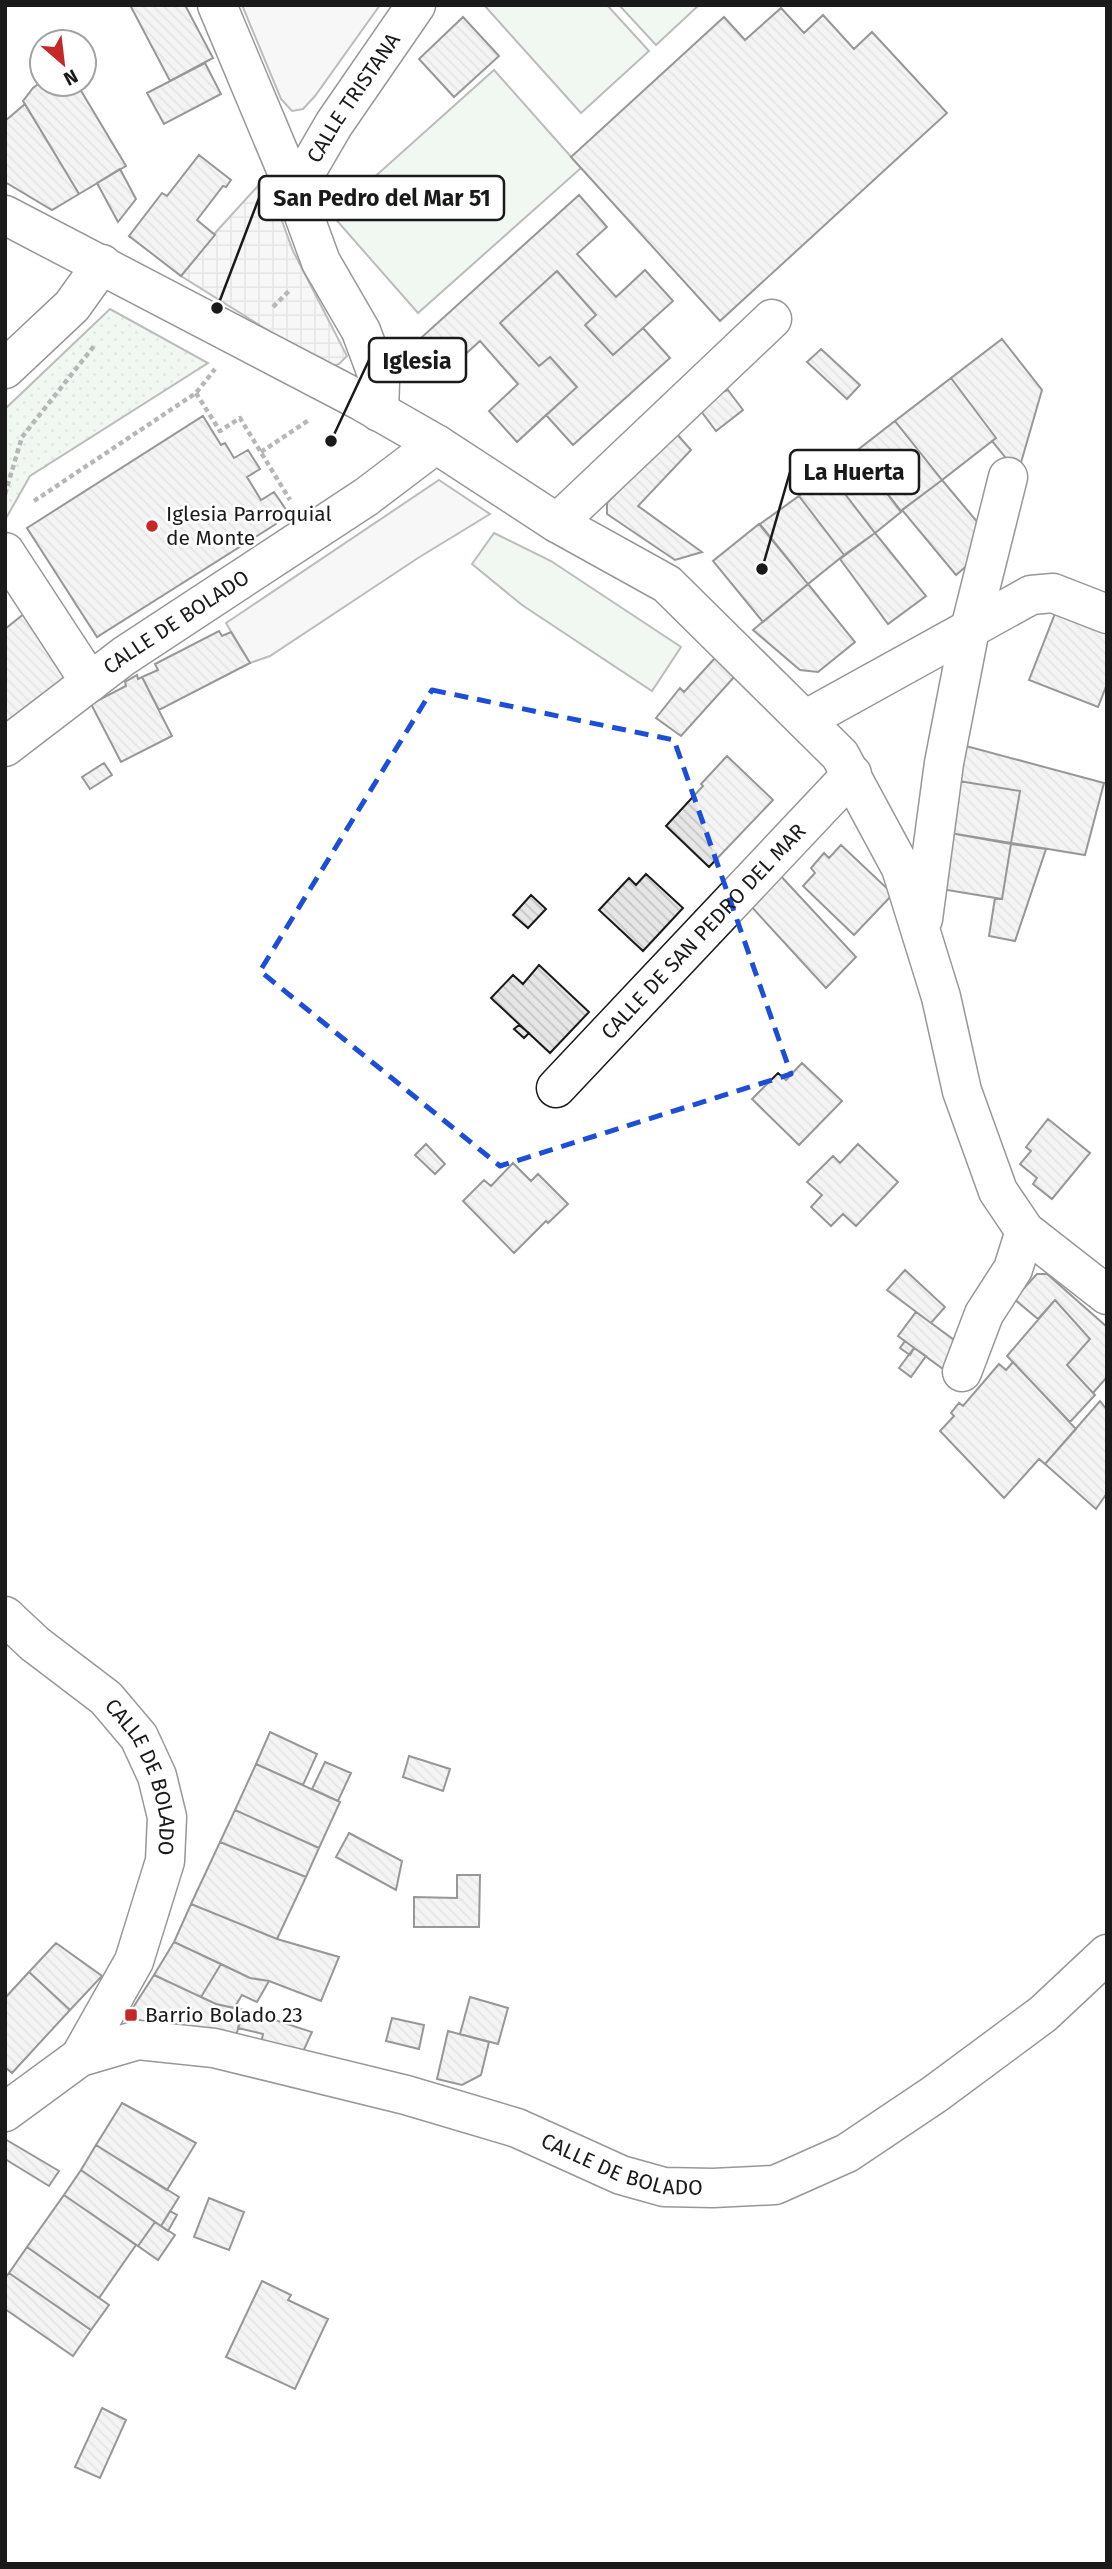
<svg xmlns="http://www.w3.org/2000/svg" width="1112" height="2569" viewBox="0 0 1112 2569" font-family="'Fira Sans',sans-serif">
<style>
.park{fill:url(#park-dots);stroke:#6a6a6a;stroke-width:2}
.pitch{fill:#e0efe3;stroke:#6a6a6a;stroke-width:2}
.parking{fill:#ededed;stroke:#6a6a6a;stroke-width:2}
.plaza{fill:url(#plaza-grid);stroke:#6a6a6a;stroke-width:2}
.building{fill:url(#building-back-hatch);stroke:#1a1a1a;stroke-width:2}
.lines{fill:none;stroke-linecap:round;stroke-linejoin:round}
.minor-casing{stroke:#1a1a1a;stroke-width:41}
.path{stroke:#5f5f5f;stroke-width:4.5;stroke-dasharray:5 3.5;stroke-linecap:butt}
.minor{stroke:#fff;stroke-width:38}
.marked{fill:none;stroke:#1d4ed8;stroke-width:5;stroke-dasharray:14 9;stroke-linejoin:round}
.poi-dot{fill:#c62828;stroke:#fff;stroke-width:2.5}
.labels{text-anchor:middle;stroke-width:5;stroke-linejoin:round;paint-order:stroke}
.street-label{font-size:21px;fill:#1a1a1a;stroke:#fff}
.poi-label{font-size:21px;fill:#1a1a1a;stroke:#fff;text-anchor:start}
.leader{fill:none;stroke:#1a1a1a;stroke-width:2.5}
.callout-dot{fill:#1a1a1a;stroke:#fff;stroke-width:2.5}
.callout{fill:#fff;stroke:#1a1a1a;stroke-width:2.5}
.callout-label{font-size:23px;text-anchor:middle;font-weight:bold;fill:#1a1a1a}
</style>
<defs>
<pattern id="park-dots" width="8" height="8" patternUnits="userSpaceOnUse" patternTransform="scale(1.75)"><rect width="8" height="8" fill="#e0efe3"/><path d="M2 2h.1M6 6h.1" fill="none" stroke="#c0ccc2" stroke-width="1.8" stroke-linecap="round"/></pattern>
<pattern id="plaza-grid" width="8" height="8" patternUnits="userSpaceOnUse" patternTransform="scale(1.75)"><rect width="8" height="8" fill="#ededed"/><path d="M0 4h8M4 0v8" fill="none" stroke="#cbcbcb"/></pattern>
<pattern id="building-back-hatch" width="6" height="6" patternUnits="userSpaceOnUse" patternTransform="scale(1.75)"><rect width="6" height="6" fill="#e6e6e6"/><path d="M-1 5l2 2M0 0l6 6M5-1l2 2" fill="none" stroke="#c5c5c5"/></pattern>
</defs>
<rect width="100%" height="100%" fill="#fff"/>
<path class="park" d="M 110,309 L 208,363 L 30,476 L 5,520 L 5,409 Z"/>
<path class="pitch" d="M 484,5 L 607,5 L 649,51 L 581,113 Z
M 619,5 L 699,5 L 656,45 Z
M 494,70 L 581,168 L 418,313 L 332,215 Z
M 494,533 L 551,561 L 681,647 L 652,691 L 522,605 L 472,564 Z"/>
<path class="parking" d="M 242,5 L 380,5 L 315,96 L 303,109 L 292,111 L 281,99 Z
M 439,480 L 490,514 L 418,558 L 270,656 L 250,663 L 226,623 Z"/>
<path class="plaza" d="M 266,177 L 293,251 L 347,356 L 339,364 L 328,368 L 181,276 L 215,233 Z"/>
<path class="building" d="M 130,5 L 185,5 L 213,58 L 170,81 Z
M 781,8 L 804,33 L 823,15 L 854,49 L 872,32 L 947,113 L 720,321 L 571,157 L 724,17 L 745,40 Z
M 463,17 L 499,56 L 454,97 L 419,59 Z
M 205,63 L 221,94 L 164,124 L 147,93 Z
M 42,81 L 42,84 L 77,84 L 126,166 L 79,194 L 23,101 L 33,88 Z
M 25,104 L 79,194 L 52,210 L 5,182 L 5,121 Z
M 199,155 L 231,180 L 226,187 L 223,186 L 197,220 L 215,235 L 181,276 L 129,236 L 162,193 L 167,196 Z
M 120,169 L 136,199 L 118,222 L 97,183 Z
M 579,195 L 607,227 L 577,254 L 616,297 L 645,270 L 673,301 L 643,328 L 670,358 L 573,445 L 546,415 L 517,442 L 489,411 L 518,384 L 480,341 L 450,368 L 422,337 Z
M 579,195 L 607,227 L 577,254 L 616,297 L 645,270 L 673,301 L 613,355 L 585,325 L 596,315 L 557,271 L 500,323 L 539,366 L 550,357 L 577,387 L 517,442 L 489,411 L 518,384 L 480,341 L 450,368 L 422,337 Z
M 557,271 L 596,315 L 585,325 L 613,355 L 643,328 L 670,358 L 573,445 L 546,415 L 577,387 L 550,357 L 539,366 L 500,323 Z
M 1002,339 L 1042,390 L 1018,473 L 992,441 L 996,438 L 951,378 Z
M 821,349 L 860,385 L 847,399 L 807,362 Z
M 951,378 L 996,438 L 942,480 L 895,421 Z
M 728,390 L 743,410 L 716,431 L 698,407 L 711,396 Z
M 203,416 L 221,445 L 225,443 L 234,458 L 248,450 L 260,469 L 247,477 L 261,500 L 274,492 L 287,511 L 274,520 L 276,524 L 97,637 L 27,528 Z
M 895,421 L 942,480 L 901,511 L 855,452 Z
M 675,432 L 691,450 L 638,506 L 702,552 L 675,560 L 607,514 L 607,503 Z
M 855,452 L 901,512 L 875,533 L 828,472 Z
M 828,472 L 875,533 L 844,555 L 799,496 L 808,488 L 804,483 L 817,473 L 821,478 Z
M 942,480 L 984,530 L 977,557 L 956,575 L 902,510 Z
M 799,496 L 844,555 L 808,584 L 760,524 Z
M 759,524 L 808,584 L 763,622 L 713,561 Z
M 875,533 L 926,596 L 888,624 L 840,559 Z
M 808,584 L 855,642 L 818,672 L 800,670 L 753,630 Z
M 1056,611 L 1107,631 L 1107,684 L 1098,707 L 1029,680 Z
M 25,613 L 69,675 L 5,725 L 5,629 Z
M 219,631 L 222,636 L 231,632 L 250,663 L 159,710 L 142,677 L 158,670 L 155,664 Z
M 715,658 L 735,676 L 681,736 L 656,718 L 680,688 L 684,692 Z
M 137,675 L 138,679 L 142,677 L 172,736 L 121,762 L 91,704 L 126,686 L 125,682 Z
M 966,746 L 1104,783 L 1085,855 L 1011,843 L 1020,791 L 959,781 Z
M 727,756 L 773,800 L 709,867 L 666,826 L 703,786 L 701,784 Z
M 104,763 L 112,775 L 90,789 L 82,777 Z
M 959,781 L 1020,791 L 1011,843 L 950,833 Z
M 950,833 L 1011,844 L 1002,899 L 941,889 Z
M 1011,844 L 1046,849 L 1015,941 L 989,936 L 995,898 L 1002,899 Z
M 841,845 L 893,894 L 854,935 L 803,886 L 815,873 L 811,868 L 824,853 L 829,858 Z
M 778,873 L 856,957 L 826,988 L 749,904 Z
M 646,874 L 683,908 L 643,951 L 599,910 L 629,878 L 636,885 Z
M 531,895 L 546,909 L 528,928 L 513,915 Z
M 539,965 L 589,1012 L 550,1053 L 491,998 L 513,975 L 523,984 Z
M 519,1025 L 529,1033 L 524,1038 L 514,1029 Z
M 802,1063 L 842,1101 L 799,1145 L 752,1099 L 778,1073 L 786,1080 Z
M 1048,1119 L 1090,1153 L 1052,1199 L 1033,1184 L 1037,1178 L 1020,1164 L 1031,1151 L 1026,1147 Z
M 426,1144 L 445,1164 L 435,1174 L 415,1155 Z
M 858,1144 L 898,1182 L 856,1226 L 843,1214 L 831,1226 L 811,1207 L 822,1195 L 807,1182 L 833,1156 L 840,1163 Z
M 513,1163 L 531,1181 L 538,1174 L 568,1204 L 548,1223 L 546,1221 L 514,1253 L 463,1201 L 484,1180 L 491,1186 Z
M 905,1270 L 945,1307 L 931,1323 L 887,1290 Z
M 1037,1274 L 1047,1274 L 1107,1327 L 1107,1377 L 1093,1393 L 1067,1365 L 1090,1339 L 1055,1300 L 1038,1319 L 1014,1299 Z
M 1055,1300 L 1090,1339 L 1067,1365 L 1095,1395 L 1070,1422 L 1007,1356 Z
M 916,1312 L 961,1345 L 943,1369 L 898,1336 Z
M 905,1341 L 914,1348 L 910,1355 L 900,1348 Z
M 914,1348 L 926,1356 L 911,1377 L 899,1368 Z
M 1013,1362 L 1076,1429 L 1045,1464 L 1039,1459 L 1004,1498 L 940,1431 L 954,1416 L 951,1413 L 959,1403 L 963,1406 L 999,1364 L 1006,1370 Z
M 1100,1401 L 1107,1410 L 1107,1493 L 1096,1509 L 1045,1464 Z
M 270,1732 L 317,1754 L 303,1785 L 256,1764 Z
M 409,1756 L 450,1769 L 443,1791 L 403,1777 Z
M 325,1762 L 351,1773 L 338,1801 L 312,1789 Z
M 256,1764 L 340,1802 L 319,1848 L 235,1810 Z
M 235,1810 L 319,1848 L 306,1877 L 220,1842 Z
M 349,1833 L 402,1861 L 396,1890 L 336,1857 Z
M 220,1842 L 306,1877 L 277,1939 L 191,1904 Z
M 457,1875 L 480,1875 L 479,1927 L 414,1927 L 414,1897 L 457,1898 Z
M 191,1904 L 277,1939 L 339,1957 L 321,2001 L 269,1981 L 250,1978 L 174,1942 Z
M 174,1942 L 221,1964 L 201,1997 L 154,1975 Z
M 56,1943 L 102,1976 L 70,2010 L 29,1972 Z
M 221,1964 L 250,1978 L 269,1981 L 257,2002 L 242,1995 L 234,2008 L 216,2004 L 201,1997 Z
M 29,1972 L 70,2010 L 12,2073 L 5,2067 L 5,1998 Z
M 154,1975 L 216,2004 L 244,2010 L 233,2045 L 127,2017 Z
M 470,1997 L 508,2008 L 498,2044 L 460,2034 Z
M 244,2010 L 312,2032 L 302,2054 L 260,2048 L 263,2034 L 238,2028 Z
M 392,2018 L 424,2025 L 419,2049 L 386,2041 Z
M 448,2031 L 489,2042 L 481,2075 L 462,2085 L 437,2079 Z
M 122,2103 L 196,2143 L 167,2190 L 96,2145 Z
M 5,2139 L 59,2171 L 49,2186 L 5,2159 Z
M 96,2145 L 179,2197 L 161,2226 L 81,2170 Z
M 81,2170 L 155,2222 L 138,2246 L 64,2195 Z
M 64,2195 L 136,2245 L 99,2298 L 27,2247 Z
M 209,2198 L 244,2212 L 229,2250 L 194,2237 Z
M 170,2211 L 177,2215 L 168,2231 L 161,2226 Z
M 155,2222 L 175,2235 L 158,2260 L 138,2246 Z
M 27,2247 L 109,2305 L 91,2330 L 9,2273 Z
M 9,2273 L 91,2330 L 73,2356 L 5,2309 L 5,2278 Z
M 262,2281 L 291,2295 L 288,2300 L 328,2319 L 295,2389 L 226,2357 Z
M 102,2408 L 126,2420 L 100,2478 L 75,2467 Z"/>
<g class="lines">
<defs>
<g id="minor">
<path d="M 217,5 L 295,191 L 321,262 L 361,331 L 380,382 L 379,412"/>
<path id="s1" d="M 295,191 L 334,124 L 416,5"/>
<path d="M 5,215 L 361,401 L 436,444 L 557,523 L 667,584 L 840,755 L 901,868 L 941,997 L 962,1091 L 998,1191 L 1025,1231 L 1107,1295"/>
<path d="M 5,369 L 72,306 L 102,264"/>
<path d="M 557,523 L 772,319"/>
<path d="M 5,552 L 90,682"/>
<path d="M 805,720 L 1031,595 L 1053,593 L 1107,614"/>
<path id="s2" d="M 5,747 L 124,656 L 366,497 L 436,444"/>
<path d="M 923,919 L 944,763 L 970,629 L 1008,477"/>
<path id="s3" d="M 556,1088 L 852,774"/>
<path d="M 962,1372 L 984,1314 L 1013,1269 L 1025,1231"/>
<path id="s4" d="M 5,1616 L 35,1644 L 106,1698 L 139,1737 L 157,1776 L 167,1817 L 165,1861 L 134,1961 L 80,2057"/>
<path id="s5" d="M 5,2112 L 80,2057 L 138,2040 L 214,2048 L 406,2095 L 517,2128 L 621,2175 L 664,2187 L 713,2188 L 775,2185 L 847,2153 L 935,2094 L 1043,2014 L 1107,1954"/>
</g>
</defs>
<use href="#minor" class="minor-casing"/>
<path class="path" d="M 273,307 L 289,291
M 196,393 L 220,431 L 240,418 L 290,500
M 261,452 L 309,420
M 5,494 L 22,437 L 94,346
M 34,501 L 196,393 L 215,369"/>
<use href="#minor" class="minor"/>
</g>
<path d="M0 0H1112V2569H0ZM 432,690 L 674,740 L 791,1074 L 500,1166 L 260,971 Z" fill="#fff" fill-opacity=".55" fill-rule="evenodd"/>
<path class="marked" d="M 432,690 L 674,740 L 791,1074 L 500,1166 L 260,971 Z"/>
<g class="poi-dot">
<circle cx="152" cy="526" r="7"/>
<rect x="124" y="2008" width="14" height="14" rx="3.5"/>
</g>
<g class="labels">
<g class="street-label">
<text dy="7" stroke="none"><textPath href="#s1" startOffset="110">CALLE TRISTANA</textPath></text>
<text dy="7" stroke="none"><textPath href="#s2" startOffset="212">CALLE DE BOLADO</textPath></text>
<text dy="7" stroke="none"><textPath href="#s3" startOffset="215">CALLE DE SAN PEDRO DEL MAR</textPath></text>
<text dy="7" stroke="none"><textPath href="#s4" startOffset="220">CALLE DE BOLADO</textPath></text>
<text dy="7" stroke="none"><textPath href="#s5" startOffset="656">CALLE DE BOLADO</textPath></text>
</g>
<g class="poi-label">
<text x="166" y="521">Iglesia Parroquial<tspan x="166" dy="24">de Monte</tspan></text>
<text x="145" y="2022">Barrio Bolado 23</text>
</g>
</g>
<path class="leader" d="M217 308L259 198M331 441L369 360M762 569L790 472"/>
<g class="callout-dot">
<circle cx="217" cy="308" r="7"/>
<circle cx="331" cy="441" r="7"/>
<circle cx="762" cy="569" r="7"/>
</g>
<g class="callout">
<rect x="259" y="176" width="245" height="44" rx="7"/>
<rect x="369" y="338" width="97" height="44" rx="7"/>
<rect x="790" y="450" width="129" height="44" rx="7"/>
</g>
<g class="callout-label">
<text x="382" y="206">San Pedro del Mar 51</text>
<text x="417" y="369">Iglesia</text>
<text x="854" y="480">La Huerta</text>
</g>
<rect width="1112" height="2569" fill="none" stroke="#1a1a1a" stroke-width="14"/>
<g transform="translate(63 63) rotate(152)"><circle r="33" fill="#ffffff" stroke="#a3a3a3" stroke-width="2"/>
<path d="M0-5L12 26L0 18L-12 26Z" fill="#c62828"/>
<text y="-10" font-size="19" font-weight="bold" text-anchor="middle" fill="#1a1a1a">N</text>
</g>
</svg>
